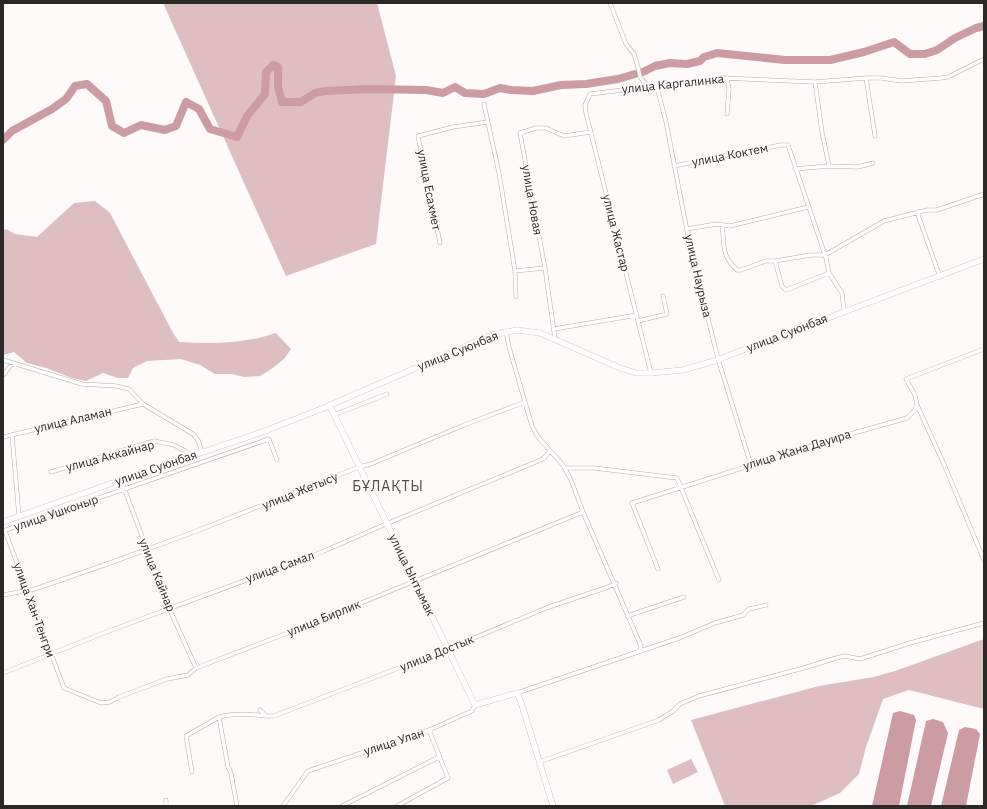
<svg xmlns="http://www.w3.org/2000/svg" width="987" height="809" viewBox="0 0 987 809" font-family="'IBM Plex Sans',sans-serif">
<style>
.green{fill:#debec1}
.water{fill:#cc9ca2}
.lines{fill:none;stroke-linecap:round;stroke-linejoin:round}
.river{stroke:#cc9ca2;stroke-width:8}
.street-casing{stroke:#b6adad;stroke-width:4.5}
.secondary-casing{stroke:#b6adad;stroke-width:6}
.street{stroke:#fff;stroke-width:3.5}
.secondary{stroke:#fff;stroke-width:5.5}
.labels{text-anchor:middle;stroke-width:4;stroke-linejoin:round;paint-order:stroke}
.street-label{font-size:12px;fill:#2b2828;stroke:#fefafa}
.quarter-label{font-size:14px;letter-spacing:1px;fill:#524b4b;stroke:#fefafa}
</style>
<rect width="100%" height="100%" fill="#fefafa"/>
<path class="green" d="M 163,3 L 377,3 L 396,76 L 376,244 L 286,276 Z
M 95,201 L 110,213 L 172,331 L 179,342 C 212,344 244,344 276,333 L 291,349 L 284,359 L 270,370 L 260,376 L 245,377 L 231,374 L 215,374 L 200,365 L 181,359 L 147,361 L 133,368 L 128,378 L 118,378 L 103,373 L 86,381 L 72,378 L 46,368 L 27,363 L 14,352 L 3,355 L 3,231 L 6,229 L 15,234 L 37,237 L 74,203 Z
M 984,639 L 984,709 L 909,690 L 883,699 L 866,747 L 859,774 L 840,793 L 811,806 L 725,806 L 691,720 L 819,686 L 874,677 L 895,671 Z
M 691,759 L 698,772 L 673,784 L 667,770 Z"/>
<path class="water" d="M 900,711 L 914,715 L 916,720 L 899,806 L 872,806 L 893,713 Z
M 933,719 L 943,722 L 948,733 L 931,806 L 907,806 L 926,721 Z
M 965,727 L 976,729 L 980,734 L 966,806 L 941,806 L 959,730 Z"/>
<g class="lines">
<path class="river" d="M 643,72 L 655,66 L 670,63 L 687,64 L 700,61 L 704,57 L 717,53 L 785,60 L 830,60 L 864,52 L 894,42 L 910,54 L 925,54 L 937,50 L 955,38 L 976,28 L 984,26
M 3,140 L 12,131 L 52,109 L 66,99 L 75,86 L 87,84 L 106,101 L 112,126 L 124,133 L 141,125 L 165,130 L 176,126 L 186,102 L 199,109 L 210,129 L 237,137 L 247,116 L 265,94 L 266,72 L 273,65 L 278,67 L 278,86 L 282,102 L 301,102 L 315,93 L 325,91 L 368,89 L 426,90 L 443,93 L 455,87 L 465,93 L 484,94 L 500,88 L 511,90 L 533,91 L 561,85 L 586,84 L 618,79 L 635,74"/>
<defs>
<path id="street" d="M 610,3 L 626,44 L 634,54 L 638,67 L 640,77 L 647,86
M 866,78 L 875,136
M 815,82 L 866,78 L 882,78 L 901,81 L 941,78 L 948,77 L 984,59
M 653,86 L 658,91 L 666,122 L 689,241 L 718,359 L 751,465
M 484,104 L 499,173 L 515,271 L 516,297
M 727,114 L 729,89 L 727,78
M 674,166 L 781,145 L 788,145 L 826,258 L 829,273 L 842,293 L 844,311
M 795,169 L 829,166 L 858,167 L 873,163
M 917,212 L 940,277
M 722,225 C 725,244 720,254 737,270 L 741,270 L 766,261 L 775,261 L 811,255 L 825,255 L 884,221 L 927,210 L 937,210 L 984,194
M 686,229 L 717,224 L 730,226 L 808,207
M 440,243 L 418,136 L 453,127 L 488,122
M 775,261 L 782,286 L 786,290 L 829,273
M 515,271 L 545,268
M 638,321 L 667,314 L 663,296
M 554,329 L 637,315
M 555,339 L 545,268 L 520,133 L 536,128 L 546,128 L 564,136 L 591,132
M 3,360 L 82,384 L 116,386 L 129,389 L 143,404 L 193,434 L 198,440 L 202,453
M 651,373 L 586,113 L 585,105 L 590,94 L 723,78 L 815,82 L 822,132 L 829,166
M 3,375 L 13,363
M 525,402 L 532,426 L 538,437 L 563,465 L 571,480 L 583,512 L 641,646 L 640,651
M 917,405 L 943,462 L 984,560
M 334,415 L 387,394
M 12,435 L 19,516
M 3,437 L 143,404
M 564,468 L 594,468 L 677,478 L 719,580
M 51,472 L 154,441 L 174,445 L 187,452 L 188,454 L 188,457
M 121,480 L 169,608 L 196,668
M 3,531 L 269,439 L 277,460
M 5,531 L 64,688 L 101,703 L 110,702 L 119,697 L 167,679 L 188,675 L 196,668 L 293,631 L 583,512
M 658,569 L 632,503 L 843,436 L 907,418 L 915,410 L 917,405 L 915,395 L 906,379 L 984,349
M 3,595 L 35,589 L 110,563 L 194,532 L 359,467 L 371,464 L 464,425 L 525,402 L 509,347 L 506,332
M 627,616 L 684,597
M 3,673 L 109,631 L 322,552 L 386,524 L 543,459 L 550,451
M 517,693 L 682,637 L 715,623 L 743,615 L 749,609 L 766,605
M 260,710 L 266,716 L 274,716 L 448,649 L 546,608 L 608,587 L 616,583
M 539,762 L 659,720 L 673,711 L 680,704 L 699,696 L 807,667 L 836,658 L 845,656 L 860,659 L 910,643 L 984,623
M 192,772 L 186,736 L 219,717
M 166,806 L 166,800
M 237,806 L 231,773 L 228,767 L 219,717 C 233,713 251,714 266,716
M 283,806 L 308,771 L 429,730 L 472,711 L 475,705
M 342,806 L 439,757
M 397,806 L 448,778 L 429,730"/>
<path id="secondary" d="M 330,406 L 475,705 L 517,693 L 521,702 L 553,806
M 3,522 L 121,480 L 265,431 L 321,409 L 492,335 L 517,330 L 540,333 L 620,368 L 636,373 L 651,373 L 683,370 L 714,361 L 984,259"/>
</defs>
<use href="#street" class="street-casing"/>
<use href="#secondary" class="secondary-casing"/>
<use href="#street" class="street"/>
<use href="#secondary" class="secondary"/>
</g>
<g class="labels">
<g class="street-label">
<text transform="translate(673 84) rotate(-6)" y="4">улица Каргалинка</text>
<text transform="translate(730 155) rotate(-11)" y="4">улица Коктем</text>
<text transform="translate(429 190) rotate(79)" y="4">улица Есахмет</text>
<text transform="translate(532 200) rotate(80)" y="4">улица Новая</text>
<text transform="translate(616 233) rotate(76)" y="4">улица Жастар</text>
<text transform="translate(698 276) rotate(77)" y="4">улица Наурыза</text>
<text transform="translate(787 333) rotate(-21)" y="4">улица Суюнбая</text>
<text transform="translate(458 351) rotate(-22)" y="4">улица Суюнбая</text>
<text transform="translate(73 420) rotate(-13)" y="4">улица Аламан</text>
<text transform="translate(797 450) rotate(-17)" y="4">улица Жана Дауира</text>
<text transform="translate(110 456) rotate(-15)" y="4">улица Аккайнар</text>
<text transform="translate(156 468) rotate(-19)" y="4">улица Суюнбая</text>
<text transform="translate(300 491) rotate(-22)" y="4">улица Жетысу</text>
<text transform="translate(56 513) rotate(-19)" y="4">улица Ушконыр</text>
<text transform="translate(280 567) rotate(-20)" y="4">улица Самал</text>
<text transform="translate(157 575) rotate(68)" y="4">улица Кайнар</text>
<text transform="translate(412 575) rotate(64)" y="4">улица Ынтымак</text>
<text transform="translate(34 610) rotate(70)" y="4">улица Хан-Тенгри</text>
<text transform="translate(324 618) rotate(-22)" y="4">улица Бирлик</text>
<text transform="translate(437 653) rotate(-22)" y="4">улица Достык</text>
<text transform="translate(394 742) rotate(-18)" y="4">улица Улан</text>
</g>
<g class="quarter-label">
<text x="388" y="491">БҰЛАҚТЫ</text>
</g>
</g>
<rect width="987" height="809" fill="none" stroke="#2b2828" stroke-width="8"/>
</svg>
